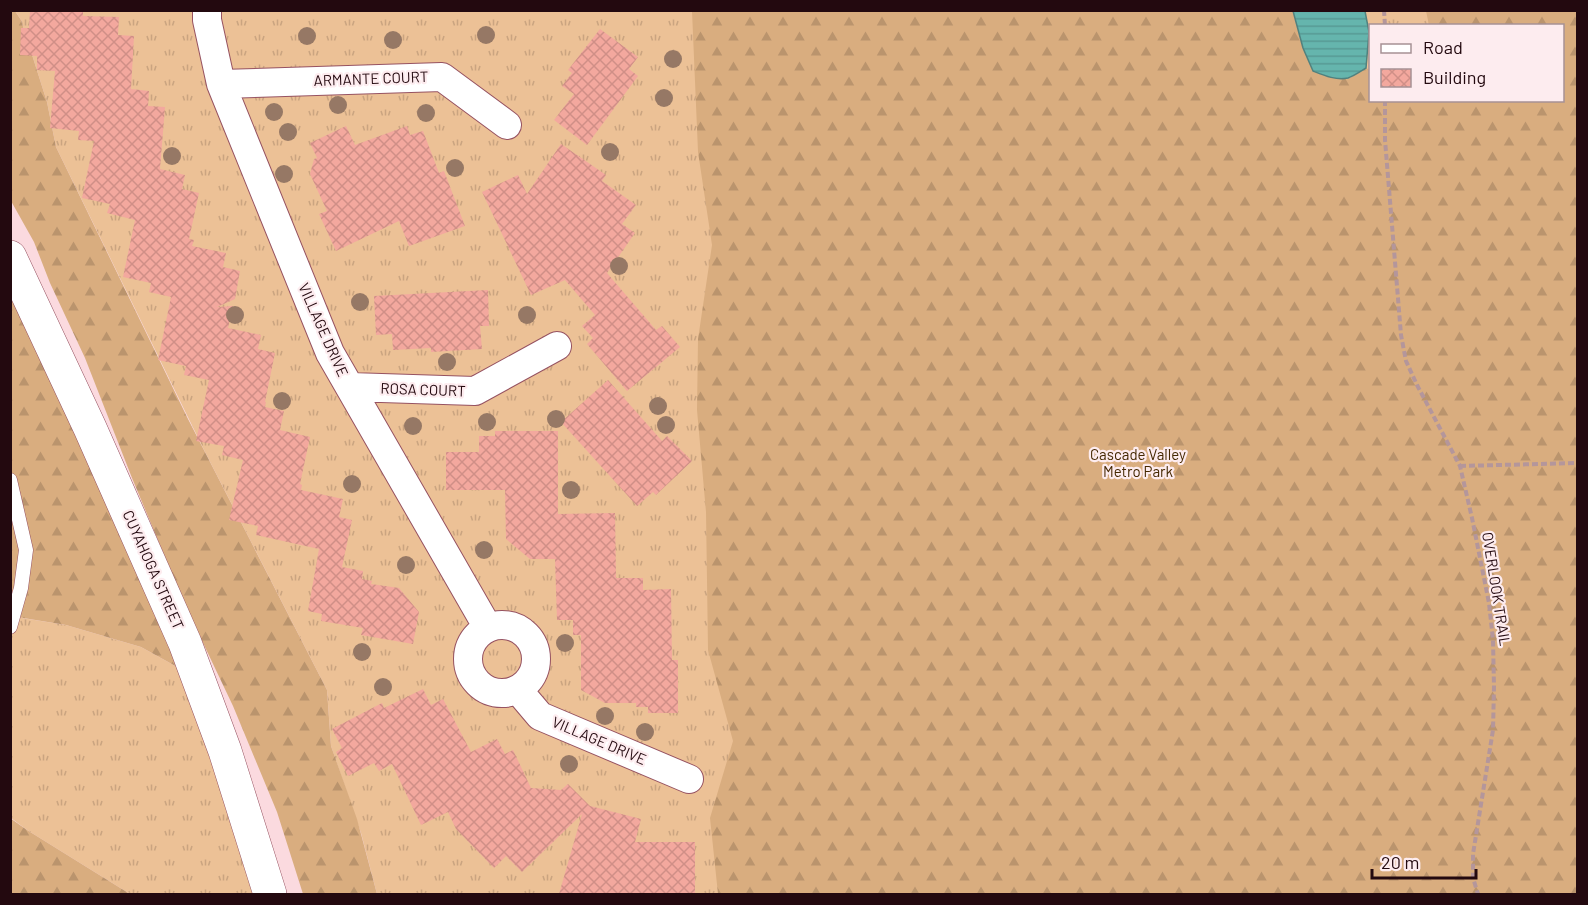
<svg xmlns="http://www.w3.org/2000/svg" width="1588" height="905" viewBox="0 0 1588 905" font-family="Barlow,sans-serif">
<style>
.grass{fill:url(#grass-tufts);fill-rule:evenodd}
.forest{fill:url(#forest-firs)}
.water{fill:url(#water-rules);stroke:#51817e;stroke-width:1.5}
.building{fill:url(#building-cross-hatch)}
.lines{fill:none;stroke-linecap:round;stroke-linejoin:round}
.service-casing{stroke:#965261;stroke-width:15}
.minor-casing{stroke:#965261;stroke-width:30}
.tertiary-casing{stroke:#965261;stroke-width:34}
.path{stroke:#b4969b;stroke-width:4;stroke-dasharray:6 3;stroke-linecap:butt}
.service{stroke:#fff;stroke-width:14}
.minor{stroke:#fff;stroke-width:28}
.tertiary{stroke:#fff;stroke-width:33}
.tree{fill:#967865}
.labels{text-anchor:middle;stroke-width:4.5;stroke-linejoin:round;paint-order:stroke}
.street-label{font-size:15px;fill:#23090f;stroke:#fdecef}
.park-label{font-size:15px;fill:#442701;stroke:#fdecef}
</style>
<defs>
<pattern id="grass-tufts" width="24" height="20" patternUnits="userSpaceOnUse" patternTransform="scale(1.5)"><rect width="24" height="20" fill="#ecc196"/><path d="M3 7l-1-3M5 7V3M7 7l1-3M15 17l-1-3M17 17v-4M19 17l1-3" fill="none" stroke="#caa480"/></pattern>
<pattern id="forest-firs" width="22" height="20" patternUnits="userSpaceOnUse" patternTransform="scale(1.5)"><rect width="22" height="20" fill="#d9ad7f"/><path d="M5 1l3.5 6h-7zM16 11l3.5 6h-7z" fill="#ba946d"/></pattern>
<pattern id="water-rules" width="6" height="5" patternUnits="userSpaceOnUse" patternTransform="scale(1.5)"><rect width="6" height="5" fill="#65b5ad"/><path d="M0 2.5h6" fill="none" stroke="#579a94"/></pattern>
<pattern id="building-cross-hatch" width="8" height="8" patternUnits="userSpaceOnUse" patternTransform="scale(1.5)"><rect width="8" height="8" fill="#f3a89e"/><path d="M0 0l8 8M0 8l8-8" fill="none" stroke="#d08f87"/></pattern>
</defs>
<rect width="100%" height="100%" fill="#fbdadf"/>
<path class="grass" d="M 15,11 L 1577,11 L 1577,894 L 377,894 L 361,833 L 331,746 L 327,690 L 204,450 L 56,147 L 47,102 L 21,20 ZM 1370,26 L 1562,26 L 1562,100 L 1370,100 Z
M 10,616 L 66,625 L 141,647 L 179,668 L 270,894 L 130,894 L 27,830 L 11,818 Z"/>
<path class="forest" d="M 10,11 L 15,11 L 21,20 L 47,102 L 56,147 L 188,419 L 327,690 L 331,746 L 357,819 L 377,894 L 303,894 L 277,812 L 233,706 L 185,605 L 132,478 L 85,358 L 50,283 L 34,242 L 11,201 Z
M 692,11 L 1293,11 L 1303,48 L 1313,71 L 1350,78 L 1366,68 L 1370,70 L 1370,100 L 1562,100 L 1562,26 L 1429,25 L 1426,11 L 1577,11 L 1577,894 L 718,894 L 710,818 L 733,741 L 708,650 L 706,512 L 697,410 L 698,339 L 712,245 L 698,152 Z
M 10,261 L 179,668 L 141,647 L 66,625 L 11,616 Z
M 10,818 L 27,830 L 130,894 L 11,894 Z"/>
<path class="water" d="M 1293,11 L 1365,11 L 1369,32 L 1366,68 C 1361,71 1354,76 1348,78 C 1337,81 1323,75 1313,71 L 1303,48 Z"/>
<path class="building" d="M 30,10 L 83,10 L 83,16 L 119,17 L 118,35 L 134,36 L 131,89 L 149,91 L 148,106 L 165,107 L 160,169 L 185,175 L 182,189 L 199,193 L 189,239 L 194,240 L 192,246 L 226,253 L 223,267 L 240,271 L 235,299 L 217,307 L 233,306 L 228,328 L 261,335 L 258,349 L 275,353 L 265,402 L 266,402 L 265,407 L 284,411 L 280,430 L 310,437 L 300,484 L 302,485 L 301,490 L 343,499 L 339,517 L 352,520 L 342,567 L 363,571 L 362,579 L 372,581 L 371,584 L 399,588 L 419,612 L 413,644 L 361,635 L 363,628 L 321,621 L 322,614 L 308,611 L 319,549 L 256,535 L 258,526 L 229,520 L 243,460 L 222,455 L 224,446 L 196,441 L 209,380 L 184,375 L 186,366 L 158,360 L 171,297 L 149,292 L 151,283 L 123,277 L 135,220 L 107,213 L 110,204 L 82,198 L 94,141 L 78,140 L 79,131 L 50,128 L 55,71 L 37,70 L 37,56 L 20,55 L 21,28 L 29,28 Z
M 600,29 L 638,57 L 629,69 L 638,76 L 587,145 L 554,120 L 574,94 L 562,86 L 572,73 L 568,70 Z
M 346,126 L 355,145 L 407,126 L 410,135 L 423,131 L 439,173 L 444,171 L 465,226 L 409,246 L 399,221 L 336,251 L 319,214 L 327,211 L 310,174 L 314,159 L 317,158 L 310,143 Z
M 561,144 L 606,175 L 602,181 L 636,205 L 622,224 L 635,233 L 607,273 L 656,330 L 662,326 L 680,347 L 627,391 L 587,344 L 593,338 L 582,326 L 595,315 L 565,280 L 531,295 L 482,192 L 518,175 L 527,194 Z
M 488,290 L 489,326 L 480,326 L 482,349 L 431,352 L 431,348 L 393,350 L 392,334 L 376,335 L 374,296 Z
M 608,380 L 662,441 L 667,436 L 692,461 L 656,495 L 653,492 L 637,506 L 561,422 Z
M 495,431 L 558,431 L 558,514 L 615,513 L 616,578 L 643,578 L 643,590 L 671,589 L 672,660 L 678,660 L 678,713 L 648,713 L 648,707 L 636,707 L 636,703 L 605,703 L 581,690 L 581,635 L 573,635 L 573,620 L 557,620 L 555,559 L 530,559 L 506,539 L 505,490 L 446,490 L 446,452 L 479,452 L 479,436 L 495,436 Z
M 423,689 L 431,705 L 443,699 L 471,752 L 497,739 L 505,754 L 513,750 L 531,788 L 561,790 L 568,784 L 590,806 L 641,819 L 635,842 L 695,842 L 695,894 L 559,894 L 582,814 L 522,872 L 506,856 L 494,868 L 456,829 L 448,812 L 421,825 L 392,764 L 379,771 L 374,763 L 348,776 L 336,752 L 342,748 L 332,729 L 382,703 L 384,708 Z"/>
<g class="lines">
<defs>
<path id="service" d="M 10,480 L 26,550 L 21,588 L 10,627"/>
<path id="minor" d="M 207,10 L 207,20 L 221,84 L 330,353 L 488,628
M 221,84 L 442,77 L 507,125
M 350,387 L 475,391 L 557,346
M468 659a34 34 0 1 1 68 0a34 34 0 1 1-68 0Z
M 518,690 L 540,716 L 689,779"/>
<path id="tertiary" d="M 10,257 L 90,428 L 185,643 L 225,751 L 270,894"/>
</defs>
<use href="#service" class="service-casing"/>
<use href="#minor" class="minor-casing"/>
<use href="#tertiary" class="tertiary-casing"/>
<path class="path" d="M 1384,10 L 1385,26
M 1385,100 L 1385,140 L 1401,335 L 1406,361 L 1417,385 L 1460,466 L 1472,518 L 1489,603 L 1493,640 L 1494,687 L 1493,730 L 1473,854 L 1473,878 L 1478,894
M 1460,466 L 1578,463"/>
<use href="#service" class="service"/>
<use href="#minor" class="minor"/>
<use href="#tertiary" class="tertiary"/>
</g>
<g class="tree">
<circle cx="486" cy="35" r="9"/>
<circle cx="307" cy="36" r="9"/>
<circle cx="393" cy="40" r="9"/>
<circle cx="673" cy="59" r="9"/>
<circle cx="664" cy="98" r="9"/>
<circle cx="338" cy="105" r="9"/>
<circle cx="274" cy="112" r="9"/>
<circle cx="426" cy="113" r="9"/>
<circle cx="288" cy="132" r="9"/>
<circle cx="610" cy="152" r="9"/>
<circle cx="172" cy="156" r="9"/>
<circle cx="455" cy="168" r="9"/>
<circle cx="284" cy="174" r="9"/>
<circle cx="619" cy="266" r="9"/>
<circle cx="360" cy="302" r="9"/>
<circle cx="235" cy="315" r="9"/>
<circle cx="527" cy="315" r="9"/>
<circle cx="447" cy="362" r="9"/>
<circle cx="282" cy="401" r="9"/>
<circle cx="658" cy="406" r="9"/>
<circle cx="556" cy="419" r="9"/>
<circle cx="487" cy="422" r="9"/>
<circle cx="666" cy="425" r="9"/>
<circle cx="413" cy="426" r="9"/>
<circle cx="352" cy="484" r="9"/>
<circle cx="571" cy="490" r="9"/>
<circle cx="484" cy="550" r="9"/>
<circle cx="406" cy="565" r="9"/>
<circle cx="565" cy="643" r="9"/>
<circle cx="362" cy="652" r="9"/>
<circle cx="383" cy="687" r="9"/>
<circle cx="605" cy="716" r="9"/>
<circle cx="645" cy="732" r="9"/>
<circle cx="569" cy="764" r="9"/>
</g>
<g class="labels">
<g class="street-label">
<text transform="translate(371 79) rotate(-2)" y="5">ARMANTE COURT</text>
<text transform="translate(323 330) rotate(66)" y="5">VILLAGE DRIVE</text>
<text transform="translate(423 390) rotate(2)" y="5">ROSA COURT</text>
<text transform="translate(153 570) rotate(66)" y="5">CUYAHOGA STREET</text>
<text transform="translate(1496 589) rotate(81)" y="5">OVERLOOK TRAIL</text>
<text transform="translate(599 741) rotate(23)" y="5">VILLAGE DRIVE</text>
</g>
<g class="park-label">
<text x="1138" y="460">Cascade Valley<tspan x="1138" dy="17">Metro Park</tspan></text>
</g>
</g>
<rect width="1588" height="905" fill="none" stroke="#23090f" stroke-width="24"/>
<rect x="1369" y="24" width="195" height="78" fill="#fdecef" stroke="#a69195" stroke-width="1.5"/>
<rect x="1381" y="44" width="30" height="9" fill="#ffffff" stroke="#a69195" stroke-width="1.5"/>
<text x="1423" y="54" font-size="18" fill="#23090f">Road</text>
<rect x="1381" y="69" width="30" height="18" fill="url(#building-cross-hatch)" stroke="#a69195" stroke-width="1.5"/>
<text x="1423" y="84" font-size="18" fill="#23090f">Building</text>
<path d="M1372 869v9h104v-9" fill="none" stroke="#23090f" stroke-width="3"/>
<text x="1381" y="869" font-size="18" fill="#23090f" stroke="#fdecef" stroke-width="4.5" paint-order="stroke">20 m</text>
</svg>
